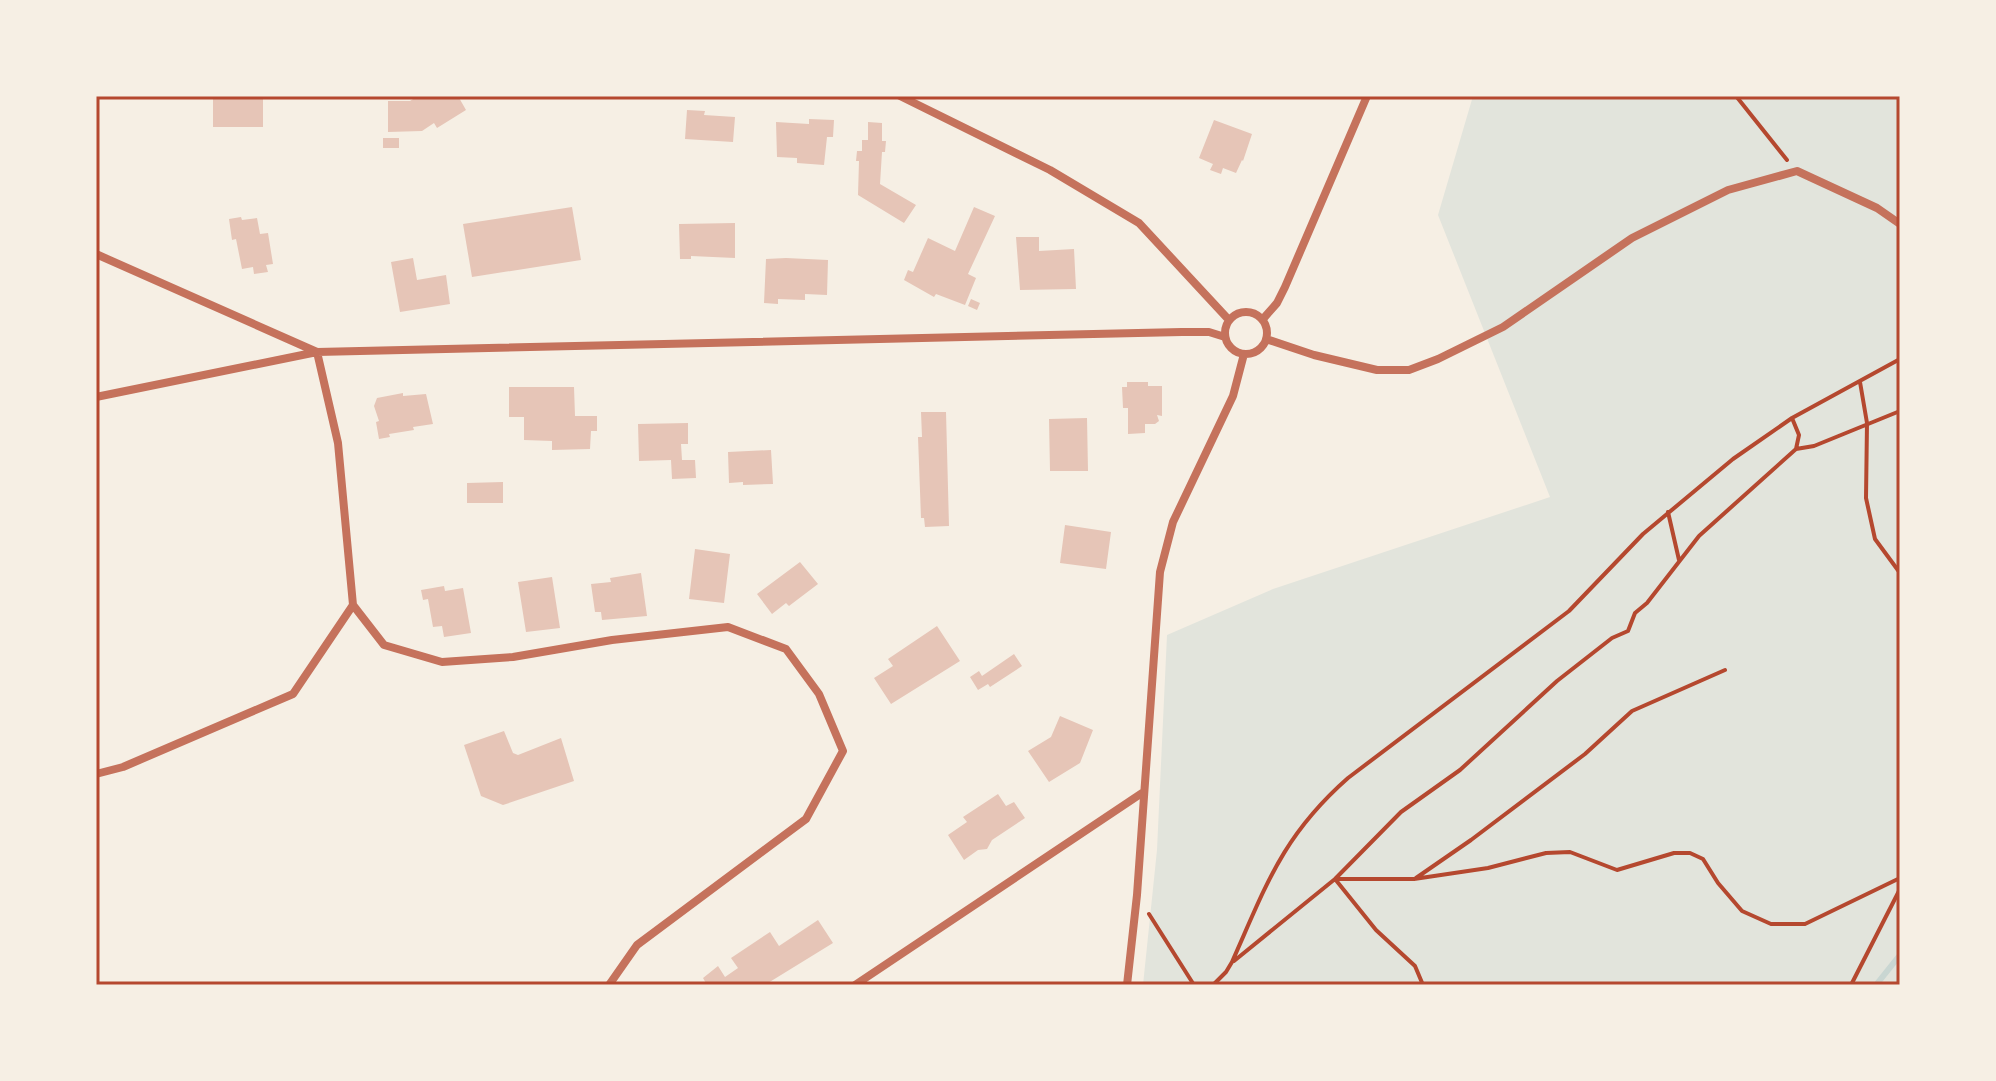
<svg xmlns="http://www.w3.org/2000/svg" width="1996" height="1081" viewBox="0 0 1996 1081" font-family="'Noto Sans',sans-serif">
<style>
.green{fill:#e2e4dc}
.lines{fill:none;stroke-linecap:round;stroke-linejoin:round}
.stream{stroke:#c9d6d2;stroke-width:6}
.building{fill:#e6c5b7}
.path{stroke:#b5482f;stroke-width:4}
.minor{stroke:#c5725c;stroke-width:8}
.neatline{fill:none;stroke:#b5482f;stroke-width:3}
</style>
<rect width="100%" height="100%" fill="#f6efe4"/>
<path class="green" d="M 1473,96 L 1900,96 L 1900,985 L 1143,985 L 1157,850 L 1167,635 L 1273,589 L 1550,497 L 1438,215 Z"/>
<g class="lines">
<path class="stream" d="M 1876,985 L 1900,955"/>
</g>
<path class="building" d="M 418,96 L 432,98 L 458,96 L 466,110 L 437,128 L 434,123 L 422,131 L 388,132 L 388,101 L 410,101 Z
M 213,99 L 263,99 L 263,127 L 213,127 Z
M 687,110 L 705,111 L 704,115 L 735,117 L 733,142 L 685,139 Z
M 809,119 L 834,120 L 833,137 L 827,137 L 824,165 L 797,163 L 797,158 L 777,157 L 776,122 L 809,124 Z
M 1214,120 L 1252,134 L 1243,161 L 1242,160 L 1236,173 L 1223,168 L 1221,174 L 1210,170 L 1213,164 L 1199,158 Z
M 868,122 L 882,123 L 882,141 L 886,141 L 885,152 L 882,152 L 880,184 L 916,205 L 904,223 L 858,195 L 859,161 L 856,161 L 857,151 L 862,151 L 862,140 L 868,140 Z
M 383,138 L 399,138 L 399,148 L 383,148 Z
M 572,207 L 581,260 L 472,277 L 463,224 Z
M 974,207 L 995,216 L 968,274 L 976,278 L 965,305 L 936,294 L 934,297 L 904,280 L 908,270 L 913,272 L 928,238 L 955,251 Z
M 241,217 L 242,220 L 257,218 L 260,234 L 268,233 L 273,264 L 266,265 L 268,272 L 254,274 L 253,267 L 242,269 L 236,239 L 232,240 L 229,219 Z
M 735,223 L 735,258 L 691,256 L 691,259 L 680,259 L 679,224 Z
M 1016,237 L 1039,237 L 1039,251 L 1074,249 L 1076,289 L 1020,290 Z
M 413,258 L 417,280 L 446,275 L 450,304 L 400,312 L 391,262 Z
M 786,258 L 828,260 L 827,295 L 805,294 L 805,300 L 778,299 L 778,304 L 764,303 L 766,259 Z
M 971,299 L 980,303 L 977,310 L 968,306 Z
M 1127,382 L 1148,382 L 1148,386 L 1162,386 L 1162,416 L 1157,415 L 1159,421 L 1155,424 L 1145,424 L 1145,433 L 1128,434 L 1128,408 L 1123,408 L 1122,387 L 1127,387 Z
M 509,387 L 574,387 L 575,416 L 597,416 L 597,431 L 591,431 L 590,449 L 552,450 L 552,441 L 524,440 L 524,417 L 509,417 Z
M 403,393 L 403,396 L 426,394 L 433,424 L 413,427 L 414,430 L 389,434 L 390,437 L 379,439 L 376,422 L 379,421 L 374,406 L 377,398 Z
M 921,412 L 946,412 L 949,526 L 925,527 L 924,518 L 921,518 L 918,437 L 922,437 Z
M 1087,418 L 1088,471 L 1050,471 L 1049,419 Z
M 688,423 L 688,444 L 681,444 L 682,460 L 695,460 L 696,478 L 672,479 L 671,460 L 639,461 L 638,424 Z
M 771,450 L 773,484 L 743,485 L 743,482 L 729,483 L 728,452 Z
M 503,482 L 503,503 L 467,503 L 467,483 Z
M 1065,525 L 1111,532 L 1106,569 L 1060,563 Z
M 695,549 L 730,554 L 724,603 L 689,599 Z
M 800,562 L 818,584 L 789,606 L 786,603 L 772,614 L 757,594 Z
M 641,573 L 647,616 L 602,620 L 601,612 L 595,612 L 591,584 L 611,582 L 610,578 Z
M 552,577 L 560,628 L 526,632 L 518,582 Z
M 444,586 L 445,591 L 463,588 L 471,633 L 444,637 L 442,626 L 433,627 L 428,599 L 423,600 L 421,590 Z
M 937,626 L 960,661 L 891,704 L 874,678 L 893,666 L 888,659 Z
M 1014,654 L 1022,666 L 990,687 L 988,684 L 978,690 L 970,677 L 979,671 L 982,676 Z
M 1060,716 L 1093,730 L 1080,763 L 1049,782 L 1028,751 L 1051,737 Z
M 504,731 L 513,753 L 518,755 L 561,738 L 574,781 L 503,805 L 481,796 L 464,745 Z
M 998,794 L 1006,806 L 1014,802 L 1025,818 L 992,840 L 987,849 L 978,850 L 964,860 L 948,835 L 967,822 L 963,817 Z
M 818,920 L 833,943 L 768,983 L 769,985 L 707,985 L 703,978 L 718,966 L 725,977 L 738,968 L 731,958 L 770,932 L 779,946 Z"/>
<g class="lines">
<path class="path" d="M 1736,96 L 1787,160
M 1860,382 L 1867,423 L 1866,498 L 1875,539 L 1900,573
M 1792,418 L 1799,435 L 1796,449
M 1668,512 L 1679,560
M 1416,878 L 1471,840 L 1585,754 L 1632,711 L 1725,670
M 1335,879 L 1376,930 L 1415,966 L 1423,985
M 1337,879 L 1414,879 L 1488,868 L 1546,853 L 1570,852 L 1617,870 L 1674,853 L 1690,853 L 1703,859 L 1718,883 L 1742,911 L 1771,924 L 1805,924 L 1900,878
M 1149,914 L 1194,985
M 1234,961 L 1335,879 L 1401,812 L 1460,770 L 1557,681 L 1612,638 L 1628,631 L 1635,613 L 1647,603 L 1699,536 L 1796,449 L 1814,446 L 1900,411
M 1213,985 L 1226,972 L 1232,962 C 1266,886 1282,836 1348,778 L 1569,611 L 1643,534 L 1733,459 L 1792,418 L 1900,359
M 1851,985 L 1900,889"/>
<path class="minor" d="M 900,96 L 1050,170 L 1139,223 L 1229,320
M 96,254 L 317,352 L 338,443 L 353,605 L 384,645 L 442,662 L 513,657 L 612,640 L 728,627 L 786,649 L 819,694 L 843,751 L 806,819 L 637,945 L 609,985
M1225 333a21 21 0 1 1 42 0a21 21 0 1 1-42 0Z
M 1263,319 L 1277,303 L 1285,287 L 1367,96
M 1266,339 L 1314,355 L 1377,370 L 1409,370 L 1438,359 L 1503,327 L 1632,238 L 1728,190 L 1797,171 L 1877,208 L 1900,224
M 96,397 L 317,352 L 1182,332 L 1209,332 L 1225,337
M 96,774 L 123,767 L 293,694 L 353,605
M 855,985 L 1142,793
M 1127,985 L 1137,895 L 1160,572 L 1173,522 L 1233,396 L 1244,354"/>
</g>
<rect width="1996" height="1081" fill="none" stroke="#f6efe4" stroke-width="196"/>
<rect x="98" y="98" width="1800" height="885" class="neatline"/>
</svg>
